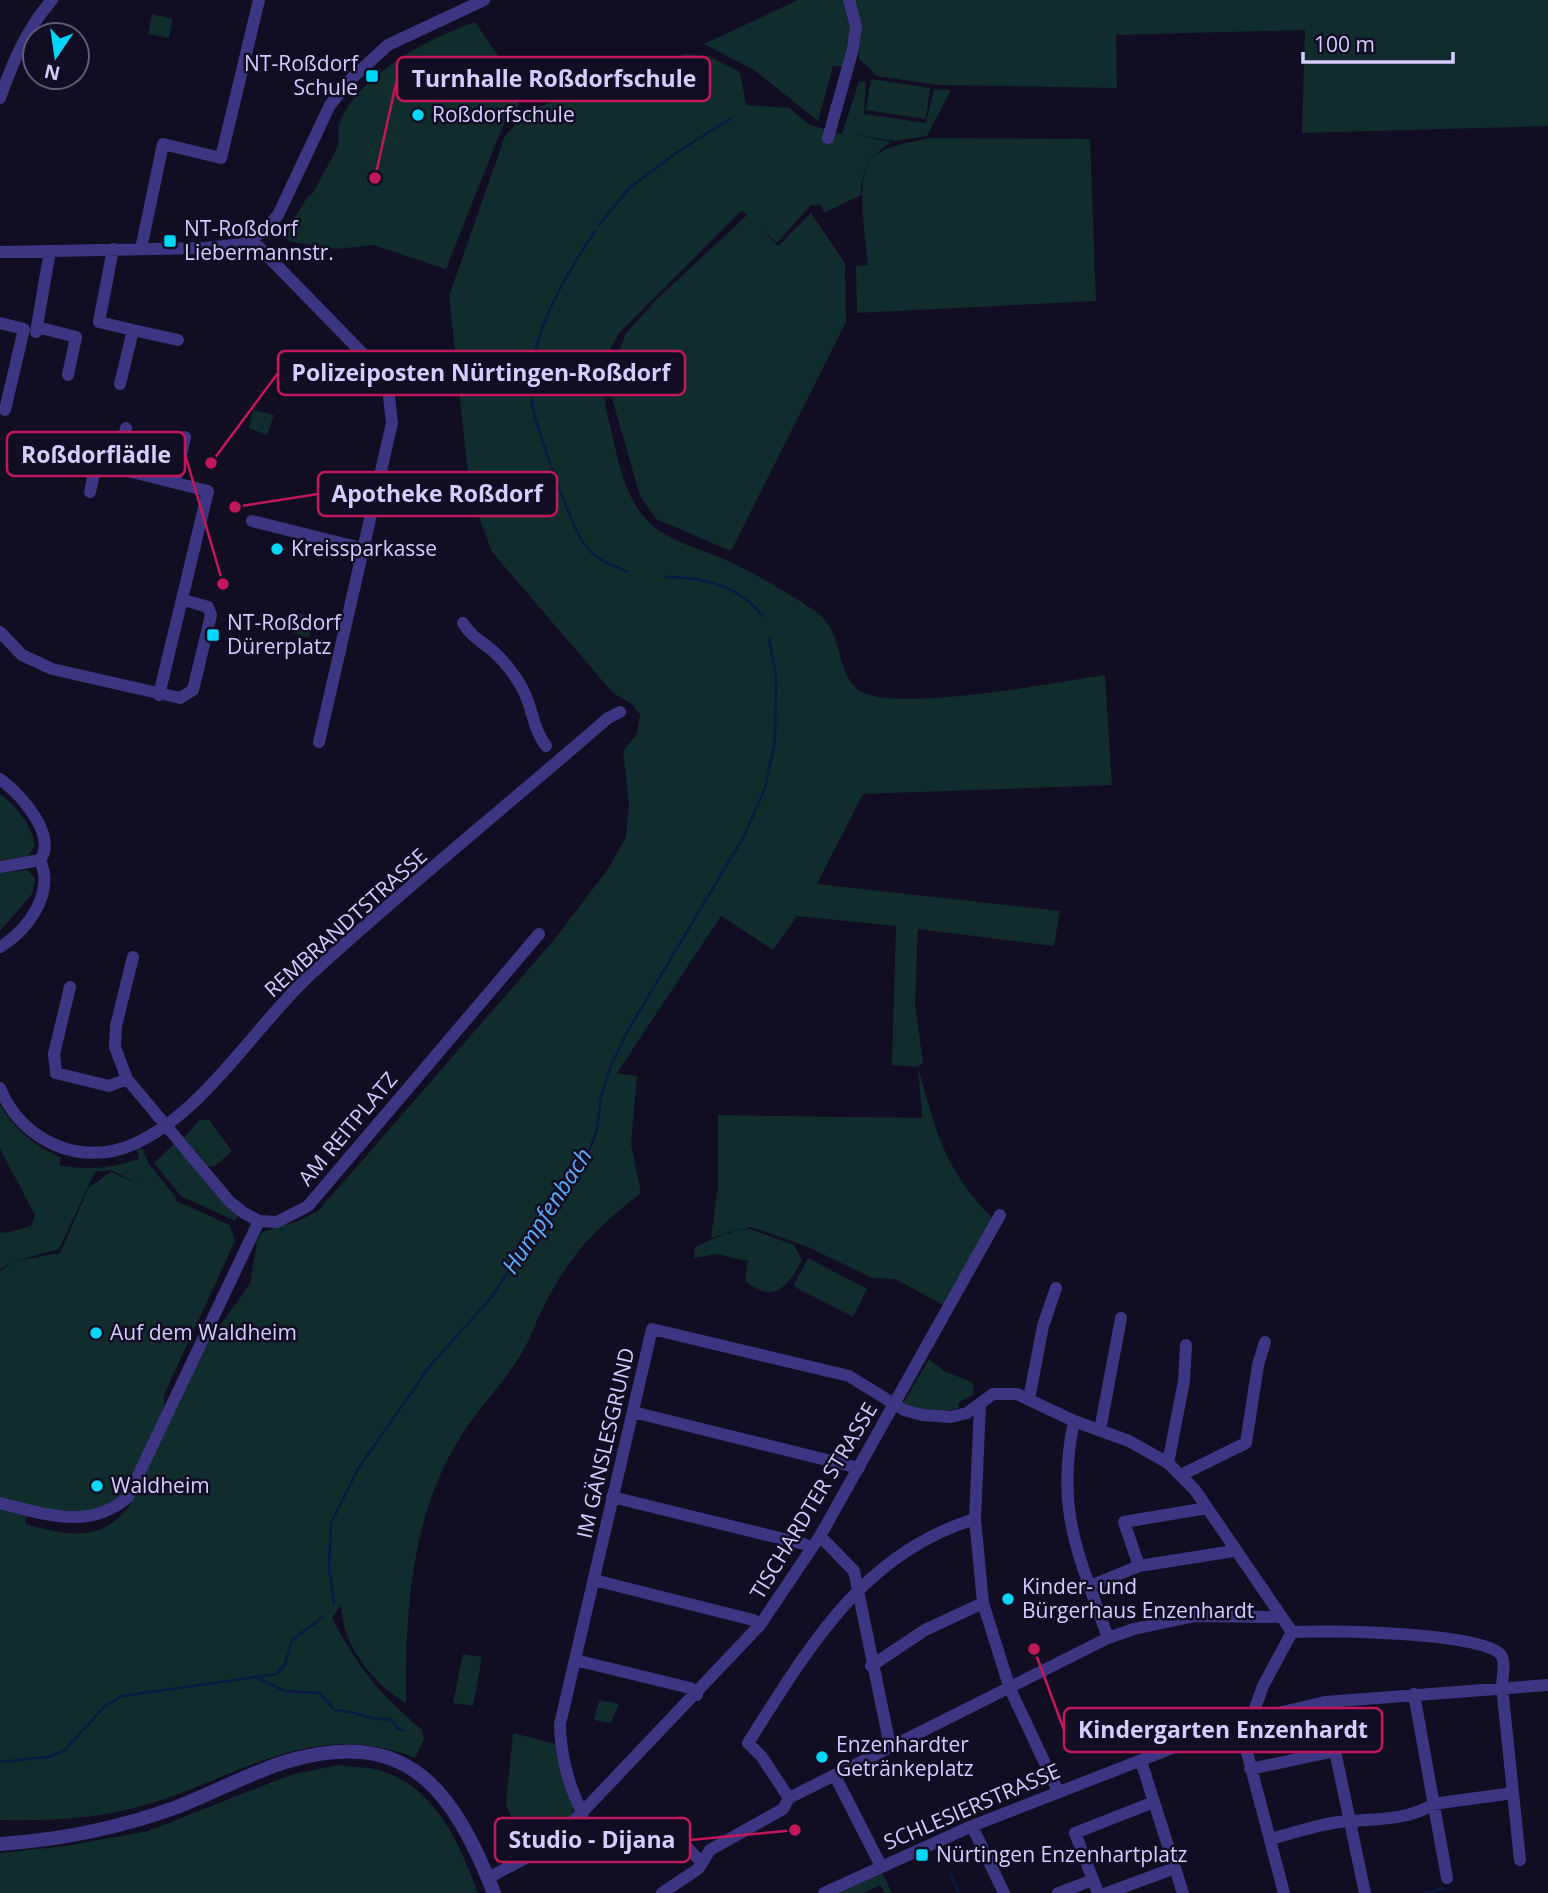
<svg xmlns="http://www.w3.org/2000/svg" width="1548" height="1893" viewBox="0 0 1548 1893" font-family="'Open Sans',sans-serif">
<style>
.green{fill:#102c2c;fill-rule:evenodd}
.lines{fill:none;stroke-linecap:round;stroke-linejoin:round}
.stream{stroke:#081a40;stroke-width:2.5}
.minor{stroke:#3c3682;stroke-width:12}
.tertiary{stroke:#3c3682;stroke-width:14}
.poi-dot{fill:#00d7f8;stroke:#110d22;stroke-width:2.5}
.labels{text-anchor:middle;stroke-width:5;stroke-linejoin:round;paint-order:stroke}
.poi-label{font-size:21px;fill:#d5cdff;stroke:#110d22;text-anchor:start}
.street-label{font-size:21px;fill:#d5cdff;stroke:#110d22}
.water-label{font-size:23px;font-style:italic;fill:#5badff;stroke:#110d22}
.leader{fill:none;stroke:#c2185b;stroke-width:2.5}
.callout-dot{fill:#c2185b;stroke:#110d22;stroke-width:2.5}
.callout{fill:#110d22;stroke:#c2185b;stroke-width:2.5}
.callout-label{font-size:23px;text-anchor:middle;font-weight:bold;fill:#d5cdff}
</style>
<rect width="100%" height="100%" fill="#110d22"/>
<path class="green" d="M 798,0 L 843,0 L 852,27 L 846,67 L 833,66 L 818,121 L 754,70 L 704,44 Z
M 854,0 L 1548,0 L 1548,126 L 1302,133 L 1305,30 L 1116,35 L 1117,88 L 938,85 L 877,76 L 859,59 L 861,27 Z
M 152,14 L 173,19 L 169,38 L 148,34 Z
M 475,22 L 508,70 L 519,105 L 506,118 L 446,269 L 374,245 L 336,249 L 292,242 L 283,237 L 308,196 L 313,193 C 321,177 331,161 338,145 C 340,138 337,130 339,124 C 357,76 430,37 475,22 Z
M 685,54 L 709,56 L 740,72 L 746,105 L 789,108 L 810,125 L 842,134 L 859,81 L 866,82 L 864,114 L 926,123 L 934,89 L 951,90 L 927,136 L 894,141 L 851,134 L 891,142 C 870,157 861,168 861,195 L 824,213 L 821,205 L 811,205 L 777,243 L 760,227 L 778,246 L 811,213 L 845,263 L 846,322 L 731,551 L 656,519 L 640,496 L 611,395 L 611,371 L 626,333 L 657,299 L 747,215 L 742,210 L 619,333 C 598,369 601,390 611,429 C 618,460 625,499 649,522 C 670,543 704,549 730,562 C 762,577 794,596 822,616 C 843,639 836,668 856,688 C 884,716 1062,681 1105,675 L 1112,785 L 863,794 L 817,884 L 1060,911 L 1054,946 L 918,929 L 915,1004 L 923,1062 L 918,1067 C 936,1132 944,1168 992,1218 L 945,1306 L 895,1279 L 872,1278 L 808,1247 L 751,1227 L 711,1238 L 718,1186 L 718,1115 L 922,1118 L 918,1067 L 892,1065 L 896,926 L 797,916 L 773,950 L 721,916 L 617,1073 L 637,1076 L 631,1144 L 641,1193 C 596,1228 571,1253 545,1304 C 537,1318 533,1333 525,1347 C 509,1378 482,1403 463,1433 C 411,1512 405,1611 406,1703 C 374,1685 341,1643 341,1605 L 332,1618 C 360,1670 377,1691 422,1730 L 424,1739 L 415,1758 C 314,1717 242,1776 149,1804 C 98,1819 52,1821 0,1820 L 0,1507 L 27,1514 L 25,1524 C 66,1535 101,1544 130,1505 L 180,1392 L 209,1341 L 250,1284 L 257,1241 L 262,1232 L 301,1220 L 319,1210 L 554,940 L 608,869 L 626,837 L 629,805 L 623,751 L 637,734 L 640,715 L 632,704 L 613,693 L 492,552 L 470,493 L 449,296 L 505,136 L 527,111 Z
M 871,79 L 930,88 L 926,119 L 866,110 Z
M 928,138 L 1090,139 L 1096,301 L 857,313 L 856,266 L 868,265 C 866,240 854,175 872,158 C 886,145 911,143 928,138 Z
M 253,410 L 274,415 L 267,435 L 249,428 Z
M 297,613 L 314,617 L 309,638 L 292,633 Z
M 0,794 C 17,807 32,825 35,846 L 28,856 L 0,860 Z
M 28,870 L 35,879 L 32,894 L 0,931 L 0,873 Z
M 0,1105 C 16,1130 34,1146 61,1157 L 59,1165 C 88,1171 112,1168 139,1159 L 137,1150 L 142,1148 L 149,1164 L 177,1199 L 174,1200 L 230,1225 L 235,1241 L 164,1395 L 164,1406 C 157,1423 130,1490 120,1499 C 86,1527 37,1507 0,1498 L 0,1271 L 13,1262 L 0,1269 L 0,1231 L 5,1233 L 31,1226 L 35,1215 L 0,1149 ZM 111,1170 L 143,1186 L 111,1172 L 89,1187 L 60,1253 L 15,1261 L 59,1249 L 95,1172 Z
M 200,1120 L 209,1120 L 232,1151 L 214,1167 L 208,1166 L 184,1137 Z
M 174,1144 L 238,1216 L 235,1221 L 181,1196 L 154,1163 Z
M 750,1229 L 794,1245 L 802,1260 C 787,1288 774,1304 745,1281 L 748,1261 L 717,1254 L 694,1258 L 695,1247 L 729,1232 Z
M 808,1258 L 867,1289 L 853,1317 L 793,1286 Z
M 929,1359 L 944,1371 L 972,1382 L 974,1394 L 958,1403 L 959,1408 C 942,1414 919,1411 903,1403 Z
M 463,1654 L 482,1657 L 473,1706 L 453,1703 Z
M 599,1700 L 619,1704 L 611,1723 L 594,1720 Z
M 513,1733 L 556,1744 L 575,1806 C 573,1825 539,1839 524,1847 L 506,1804 Z
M 339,1765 C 352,1767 369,1767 382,1771 C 437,1789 459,1843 478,1893 L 0,1893 L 0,1853 L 65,1846 L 148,1831 L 293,1774 Z
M 882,1873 L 892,1893 L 885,1893 L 880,1885 L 863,1893 L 839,1893 Z"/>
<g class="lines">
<path class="stream" d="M 599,225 L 629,188 L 679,151 L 730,119
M 595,231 C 569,270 536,324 532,372 C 531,383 531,398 533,409 C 539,435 570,523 584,544 C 596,560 611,565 628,572
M 666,577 C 703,577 740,586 763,616
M 334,1604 L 329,1567 L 331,1523 L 358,1469 L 429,1367 L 489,1300 L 551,1211 L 590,1148 L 597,1130 L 601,1097 L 610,1068 L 627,1032 L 744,836 L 765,788 L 775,740 L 776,676 L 769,639
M 255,1677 L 285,1691 L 319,1693 L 335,1710 C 354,1710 373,1722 391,1719 L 397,1728 L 404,1731
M 0,1762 L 48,1757 L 64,1751 L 105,1706 L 122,1696 L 277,1674 L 285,1664 L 292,1640 L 323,1617
M 950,1873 L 959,1893
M 1425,1893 L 1444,1888"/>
<path class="minor" d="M 0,98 C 12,64 27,28 52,0
M 828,138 L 853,49 L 856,26 L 849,0
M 251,239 L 370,361 L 388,388 L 392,423 L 319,742
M 113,249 L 99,322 L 133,330 L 120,384
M 141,249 L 163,144 L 221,158 L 259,0
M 0,252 L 205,248 L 243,244 L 264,231 L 278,215 L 330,105 L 351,79 L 388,45 L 484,0
M 0,323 L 24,329 L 5,410
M 37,327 L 76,337 L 68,375
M 133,330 L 178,340
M 36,332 L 50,251
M 117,469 L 126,428
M 175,482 L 185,437
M 90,492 L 96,463 L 208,491 L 159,695
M 252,521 L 365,549
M 463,623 C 471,637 483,642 494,652 C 505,662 514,674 521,686 C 533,706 532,728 546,746
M 0,632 L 22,655 L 52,669 L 180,698 L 193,690 L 211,615 L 208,607 L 184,600
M 0,779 C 20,794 58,835 40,860
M 0,867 L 40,860
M 0,947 C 28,930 55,893 40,860
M 133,957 L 116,1026 L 115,1047 L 127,1079 L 230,1202 L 244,1213 L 259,1221 L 277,1222 L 308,1206 L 539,934
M 70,987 L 54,1054 L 56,1073 L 109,1086 L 127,1079
M 0,1088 C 21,1141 81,1168 134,1144 C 205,1112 254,1027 310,975 C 406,887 509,804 608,718 L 620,712
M 1029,1399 L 1043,1326 L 1056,1288
M 980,1405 L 975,1519 L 983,1603 L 1010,1689 L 1058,1791
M 633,1412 L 859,1468
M 1074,1421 C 1055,1511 1079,1555 1108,1638
M 1100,1430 L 1121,1318
M 1168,1463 L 1184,1381 L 1186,1345
M 1181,1475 L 1246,1443 L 1258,1365 L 1265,1342
M 612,1497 L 804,1544 L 812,1548
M 0,1503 C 45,1514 89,1531 128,1497 L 259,1221
M 820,1536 L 854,1571 L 890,1746
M 1139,1566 L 1234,1551
M 594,1580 L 753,1620 L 760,1625
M 1090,1586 L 1139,1566 L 1124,1522 L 1207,1508
M 1292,1632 C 1325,1630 1484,1632 1501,1655 C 1506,1662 1502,1679 1502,1687 L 1520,1860
M 575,1660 L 690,1688 L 697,1695
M 871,1666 L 925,1630 L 983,1603
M 1414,1694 L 1447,1878
M 1239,1722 L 1284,1893
M 1141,1761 L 1183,1893
M 1250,1769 L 1335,1751 L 1365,1893
M 835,1776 L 881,1866
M 789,1798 L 762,1757 L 748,1743 C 808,1649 862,1553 975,1519
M 583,1813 C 569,1789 560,1752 560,1724 L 652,1329 L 849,1376 L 904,1410 L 922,1415 L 951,1417 L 967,1413 L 993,1394 L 1017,1394 L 1074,1421 L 1129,1441 L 1168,1463 L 1195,1490 L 1292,1632 L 1263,1686 L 1251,1719
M 972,1826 L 1004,1893
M 1270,1839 C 1295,1833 1324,1822 1349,1821 C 1376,1819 1410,1820 1433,1804 L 1513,1793
M 685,1845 L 702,1863
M 488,1878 L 552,1844 L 760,1625 L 820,1536 L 1000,1215
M 662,1893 L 698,1869 L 710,1850 L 783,1809 L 789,1798 L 1108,1638 L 1134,1629 L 1195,1616 L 1281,1617
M 824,1893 L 972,1826 L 1239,1722 L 1325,1702 L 1548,1685
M 1058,1893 L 1093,1880
M 1098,1893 L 1075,1833 L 1154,1802
M 1107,1893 L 1175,1868"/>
<path class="tertiary" d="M 0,1844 C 59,1840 122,1827 177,1807 C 213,1793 248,1774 285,1762 C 408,1725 453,1790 494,1893"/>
</g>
<g class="poi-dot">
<rect x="365" y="69" width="14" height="14" rx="3.5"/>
<circle cx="418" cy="115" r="7"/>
<rect x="163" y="234" width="14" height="14" rx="3.5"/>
<circle cx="277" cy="549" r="7"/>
<rect x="206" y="628" width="14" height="14" rx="3.5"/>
<circle cx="96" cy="1333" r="7"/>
<circle cx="97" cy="1486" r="7"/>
<circle cx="1008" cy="1599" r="7"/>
<circle cx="822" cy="1757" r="7"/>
<rect x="915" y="1848" width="14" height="14" rx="3.5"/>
</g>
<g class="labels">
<g class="poi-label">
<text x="358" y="71" text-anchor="end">NT-Roßdorf<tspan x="358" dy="24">Schule</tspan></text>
<text x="432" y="122">Roßdorfschule</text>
<text x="184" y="236">NT-Roßdorf<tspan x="184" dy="24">Liebermannstr.</tspan></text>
<text x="291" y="556">Kreissparkasse</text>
<text x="227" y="630">NT-Roßdorf<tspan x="227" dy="24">Dürerplatz</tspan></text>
<text x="110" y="1340">Auf dem Waldheim</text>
<text x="111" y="1493">Waldheim</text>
<text x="1022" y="1594">Kinder- und<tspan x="1022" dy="24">Bürgerhaus Enzenhardt</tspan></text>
<text x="836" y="1752">Enzenhardter<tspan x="836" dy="24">Getränkeplatz</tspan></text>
<text x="936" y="1862">Nürtingen Enzenhartplatz</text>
</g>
<g class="street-label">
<text transform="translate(346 923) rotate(-42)" y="7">REMBRANDTSTRASSE</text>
<text transform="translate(348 1129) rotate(-50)" y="7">AM REITPLATZ</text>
<text transform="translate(606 1443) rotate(-77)" y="7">IM GÄNSLESGRUND</text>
<text transform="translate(814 1501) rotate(-59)" y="7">TISCHARDTER STRASSE</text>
<text transform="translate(972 1807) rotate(-23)" y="7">SCHLESIERSTRASSE</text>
</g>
<g class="water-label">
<text transform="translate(547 1211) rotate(-57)" y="8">Humpfenbach</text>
</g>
</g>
<path class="leader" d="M375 178L397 79M211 463L278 373M223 584L185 454M235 507L318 494M1034 1649L1064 1730M795 1830L690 1840"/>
<g class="callout-dot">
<circle cx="375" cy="178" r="7"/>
<circle cx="211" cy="463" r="7"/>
<circle cx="223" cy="584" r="7"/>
<circle cx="235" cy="507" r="7"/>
<circle cx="1034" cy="1649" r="7"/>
<circle cx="795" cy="1830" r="7"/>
</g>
<g class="callout">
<rect x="397" y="57" width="313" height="44" rx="7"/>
<rect x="278" y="351" width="407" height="44" rx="7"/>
<rect x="7" y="432" width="178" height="44" rx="7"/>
<rect x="318" y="472" width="239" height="44" rx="7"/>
<rect x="1064" y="1708" width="318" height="44" rx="7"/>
<rect x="495" y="1818" width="195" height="44" rx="7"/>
</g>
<g class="callout-label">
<text x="554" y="87">Turnhalle Roßdorfschule</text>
<text x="481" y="381">Polizeiposten Nürtingen-Roßdorf</text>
<text x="96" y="463">Roßdorflädle</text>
<text x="437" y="502">Apotheke Roßdorf</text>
<text x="1223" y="1738">Kindergarten Enzenhardt</text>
<text x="592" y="1848">Studio - Dijana</text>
</g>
<g transform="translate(56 56) rotate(193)"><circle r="33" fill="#110d22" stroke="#5f5a7a" stroke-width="2"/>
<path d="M0-5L12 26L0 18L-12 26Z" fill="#00d7f8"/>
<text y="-10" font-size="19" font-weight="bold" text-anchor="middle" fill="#d5cdff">N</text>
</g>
<path d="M1303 52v10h150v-10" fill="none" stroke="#d5cdff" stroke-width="3.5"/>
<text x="1314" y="52" font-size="21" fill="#d5cdff" stroke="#110d22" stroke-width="5" paint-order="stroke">100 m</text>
</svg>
